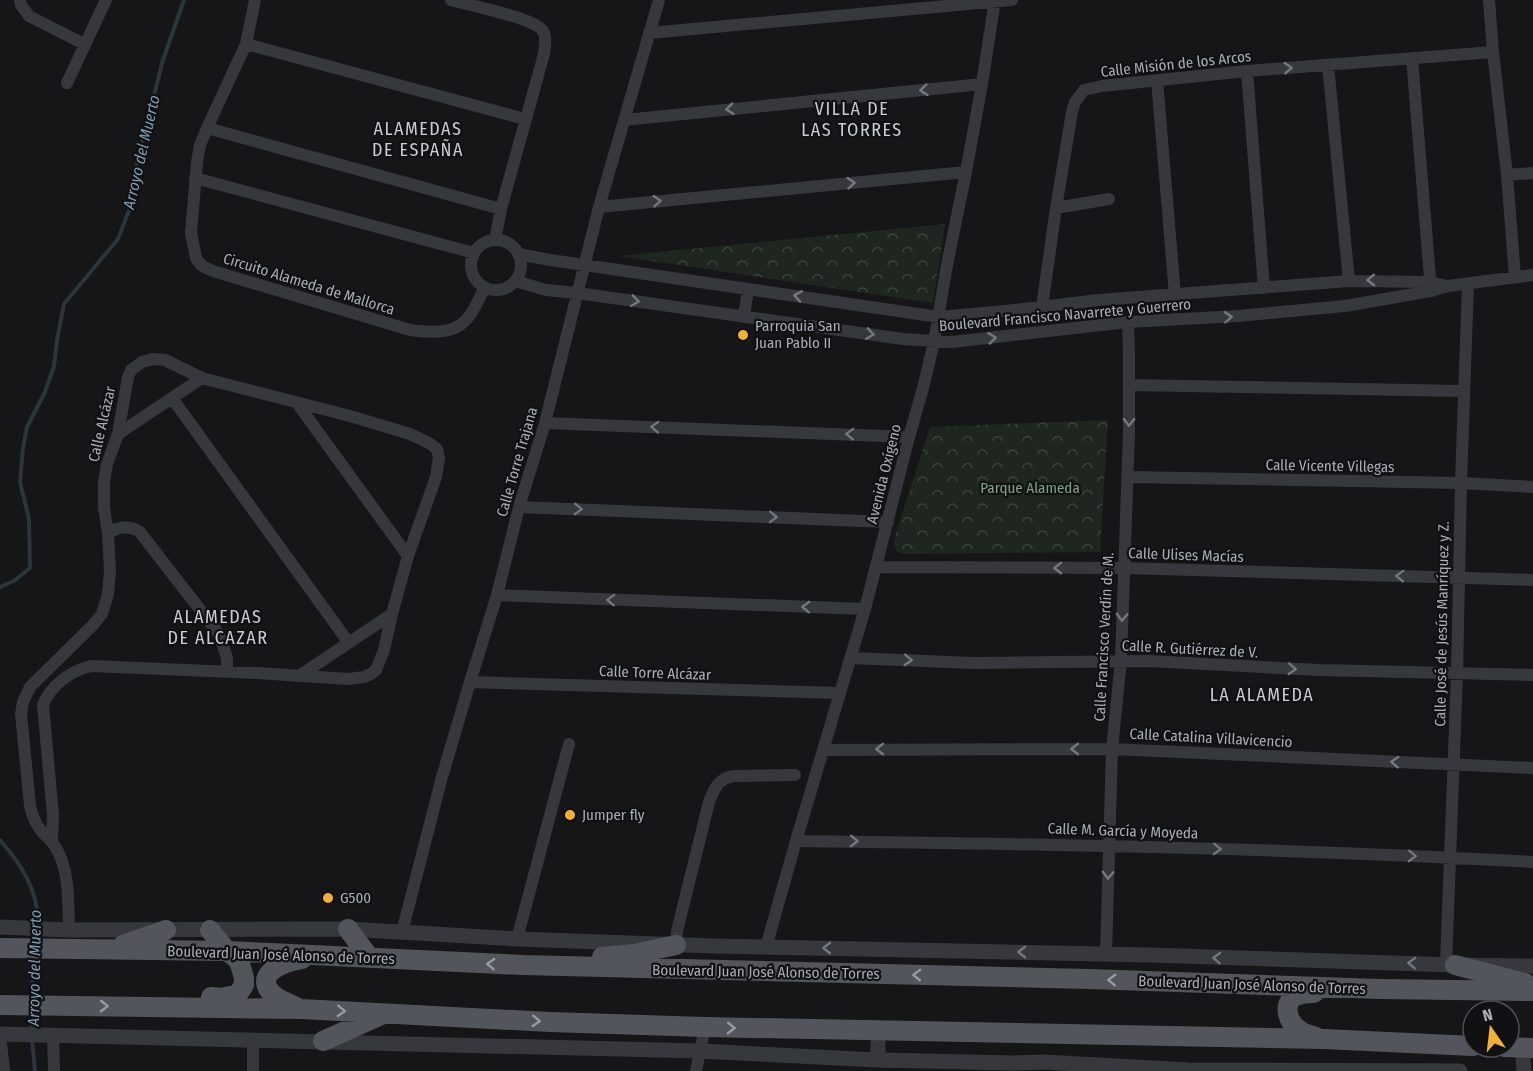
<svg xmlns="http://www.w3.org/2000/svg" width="1533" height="1071" viewBox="0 0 1533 1071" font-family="'Fira Sans Condensed',sans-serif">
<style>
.park{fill:url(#park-crowns)}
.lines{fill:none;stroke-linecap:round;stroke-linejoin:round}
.stream{stroke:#2c353c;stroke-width:4}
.minor{stroke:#37383d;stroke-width:12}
.tertiary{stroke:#37383d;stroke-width:15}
.primary{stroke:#53555c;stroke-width:20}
.oneway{stroke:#757881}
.oneway2{stroke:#979ba6}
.poi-dot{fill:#f2b134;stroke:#111113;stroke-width:2}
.labels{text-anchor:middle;stroke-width:4.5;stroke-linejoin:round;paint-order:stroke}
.street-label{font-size:15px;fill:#a8adb8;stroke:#111113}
.poi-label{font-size:15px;fill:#a8adb8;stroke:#111113;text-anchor:start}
.park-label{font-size:15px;fill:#7fa381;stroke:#111113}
.water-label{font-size:16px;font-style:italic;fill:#7f9bb3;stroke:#111113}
.quarter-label{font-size:18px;letter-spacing:1.5px;fill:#c9ccd4;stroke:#111113}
</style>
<defs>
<pattern id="park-crowns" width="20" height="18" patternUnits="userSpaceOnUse" patternTransform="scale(1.5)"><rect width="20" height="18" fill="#1e261f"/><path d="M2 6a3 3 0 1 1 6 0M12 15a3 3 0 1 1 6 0" fill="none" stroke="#3c433d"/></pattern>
</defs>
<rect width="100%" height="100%" fill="#161618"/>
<path class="park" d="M 945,224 L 933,303 L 618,256 Z
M 1108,420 L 1100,552 L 904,554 L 897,552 L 894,546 L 895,536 L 930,427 Z"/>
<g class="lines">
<path class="stream" d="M 0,587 L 14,581 L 30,568 L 29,519 L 20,482 L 23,448 L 27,427 L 45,392 L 54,366 L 57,340 L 64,304 L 118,239 L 131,205 L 137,162 L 163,60 L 184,0
M 0,840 C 20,863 40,892 37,924
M 32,998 L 34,955
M 32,1031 L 32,1012
M 32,1039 L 35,1071"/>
<path class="minor" d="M 20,0 L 21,5 L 29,16 L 84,44
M 255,0 L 246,44 L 207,128 L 200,145 L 197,162 L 191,233 L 196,258 L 200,264 L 206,268 L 216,272 L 410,330 C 428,332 451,335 465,321 C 474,313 479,298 485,287
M 451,0 C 468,5 535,18 543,31 C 547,38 545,46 544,54 L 501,209 L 495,240
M 1489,0 L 1493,52 L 1507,175 L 1515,277
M 649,33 L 1012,0
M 246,44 L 525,119
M 1412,58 L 1431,290
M 1328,65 L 1349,281
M 1247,71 L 1264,288
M 1157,80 L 1175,295
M 67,83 L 106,0
M 624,120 L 982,84
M 207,128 L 501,209
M 1507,175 L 1533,173
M 195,178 L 474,253
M 599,207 L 966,172
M 1056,208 L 1109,199
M471 265a25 25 0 1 1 50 0a25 25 0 1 1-50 0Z
M 518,254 L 550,260 L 939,317 L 1005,311 L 1099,300 L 1349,281 L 1430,282 L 1447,286
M 515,281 L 546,290 L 577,293 L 903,339 L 952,342 L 1128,322 L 1238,316 L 1345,306 L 1431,291 L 1448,286 L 1533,275
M 1042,307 L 1056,208 L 1072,112 L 1075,102 L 1084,90 L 1102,86 L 1247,71 L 1493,52
M 744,317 L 748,289
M 1130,385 L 1464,391
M 172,398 L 349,643
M 297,403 L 408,556
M 545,423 L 909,437
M 118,434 L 202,378
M 1127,477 L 1461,483 L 1533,487
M 519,507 L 888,522
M 108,533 C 119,527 128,525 139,531 L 219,634 L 227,658 L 227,672
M 876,567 L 1124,568 L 1533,580
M 497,595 L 865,609
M 850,658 L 974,663 L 1149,661 L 1319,670 L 1533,675
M 299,676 L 392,614
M 470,682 L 839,693
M 823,750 L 1112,749 L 1533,768
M 52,840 L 53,815 L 43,705 C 51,685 70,671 91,666 L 257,673 L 349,679 L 364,677 L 371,674 L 376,670 L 384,650 L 392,614 L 408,556 L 436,477 L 439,458 L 437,449 L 429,443 L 410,434 L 350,416 L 202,378 L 165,360 L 153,359 L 142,362 L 131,370 L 128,377 L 118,434 L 107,464 L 104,483 L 104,508 L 108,533 L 110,571 L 108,594 L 102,614 L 92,626 L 30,687 L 23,702 L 21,714 L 30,805 C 32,816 36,826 44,834 C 49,839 53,842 56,848 C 70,872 68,903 69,930
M 796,841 C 1041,844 1287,848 1533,862
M 402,932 L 442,777 L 470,682 L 497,595 L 519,507 L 545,423 L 599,207 L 659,0
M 517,939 L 569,744
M 676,945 L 677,931 L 709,802 C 714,789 718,779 733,776 L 795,775
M 766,947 L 796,841 L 865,609 L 904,457 L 909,437 L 923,388 L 934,342 L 947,265 L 966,172 L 982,84 L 995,0
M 1106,954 L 1112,749 L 1121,660 L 1129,433 L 1129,353 L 1128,322
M 1446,964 L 1457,674 L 1461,483 L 1468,284
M 0,1034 L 4,1071
M 53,1036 L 54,1071
M 253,1071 L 253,1040
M 696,1071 L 705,1027"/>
<path class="tertiary" d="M 0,927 L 69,930 L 348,929 L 517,939 L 714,946 L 1150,955 L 1455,965 L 1533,966
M 878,1031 L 878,1060
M 0,1034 L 700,1051 L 878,1060 L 1013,1063 L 1044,1062 L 1188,1070 L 1460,1071
M 1524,1071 L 1523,1056 L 1526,1048"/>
<path class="primary" d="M 348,929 L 369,957
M 210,930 L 227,951 L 237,959 L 240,964 L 244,978 L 244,985 L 238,994 L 222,998 L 211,997
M 123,945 L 166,930
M 0,948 L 227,951 L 523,965 L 1089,979 L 1380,989 L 1533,991
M 602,957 L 634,954 L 676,945
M 1455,965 L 1525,983
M 1314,993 C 1308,993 1301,994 1295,996 C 1282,1004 1288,1022 1298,1029 C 1302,1033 1310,1035 1316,1037
M 0,1005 L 301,1009 L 550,1022 L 705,1027 L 1324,1039 L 1473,1046
M 298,1008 C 291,1004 282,1001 276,997 C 249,976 283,961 302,959
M 323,1041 L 381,1015
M 1504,1047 L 1533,1048"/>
</g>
<defs><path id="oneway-chevron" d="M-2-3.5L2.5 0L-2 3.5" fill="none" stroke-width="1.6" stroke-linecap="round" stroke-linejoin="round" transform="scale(1.5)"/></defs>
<g class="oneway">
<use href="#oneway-chevron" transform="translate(1288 68) rotate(-4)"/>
<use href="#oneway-chevron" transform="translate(924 90) rotate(174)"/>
<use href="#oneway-chevron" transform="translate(730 109) rotate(174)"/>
<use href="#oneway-chevron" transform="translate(851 183) rotate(-5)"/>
<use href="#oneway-chevron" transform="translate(657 201) rotate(-5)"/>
<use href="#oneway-chevron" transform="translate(1371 280) rotate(179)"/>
<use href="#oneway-chevron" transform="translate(798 296) rotate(-171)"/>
<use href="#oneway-chevron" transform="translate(635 301) rotate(8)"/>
<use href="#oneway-chevron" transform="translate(1228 317) rotate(-3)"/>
<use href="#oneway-chevron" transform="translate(870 334) rotate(8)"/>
<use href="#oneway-chevron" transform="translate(992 338) rotate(-7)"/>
<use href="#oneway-chevron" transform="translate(1129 422) rotate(91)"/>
<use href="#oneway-chevron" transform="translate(655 427) rotate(-178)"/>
<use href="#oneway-chevron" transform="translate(850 434) rotate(-178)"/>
<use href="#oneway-chevron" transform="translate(578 509) rotate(2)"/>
<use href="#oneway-chevron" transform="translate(773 517) rotate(2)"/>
<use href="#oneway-chevron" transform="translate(1058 568) rotate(-180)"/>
<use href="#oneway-chevron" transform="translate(1400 576) rotate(-178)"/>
<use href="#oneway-chevron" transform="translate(611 600) rotate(-178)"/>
<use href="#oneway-chevron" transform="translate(806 607) rotate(-178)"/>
<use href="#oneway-chevron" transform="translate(1122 617) rotate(92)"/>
<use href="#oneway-chevron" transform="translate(908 660) rotate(3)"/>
<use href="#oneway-chevron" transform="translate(1292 669) rotate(3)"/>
<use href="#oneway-chevron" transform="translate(880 749) rotate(180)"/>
<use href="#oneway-chevron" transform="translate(1075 749) rotate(180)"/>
<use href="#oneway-chevron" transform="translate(1395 762) rotate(-177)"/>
<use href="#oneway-chevron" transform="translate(854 841) rotate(1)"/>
<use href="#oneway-chevron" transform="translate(1217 849) rotate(2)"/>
<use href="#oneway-chevron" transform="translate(1412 856) rotate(2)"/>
<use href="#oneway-chevron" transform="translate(1108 875) rotate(92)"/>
<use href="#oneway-chevron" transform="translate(827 948) rotate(-179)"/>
<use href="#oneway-chevron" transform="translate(1022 952) rotate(-179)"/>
<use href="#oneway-chevron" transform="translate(1217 958) rotate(-178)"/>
<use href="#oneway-chevron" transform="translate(1412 963) rotate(-178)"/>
</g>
<g class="oneway2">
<use href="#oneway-chevron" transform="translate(491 964) rotate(-177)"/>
<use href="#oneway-chevron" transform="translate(917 975) rotate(-179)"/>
<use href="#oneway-chevron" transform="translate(1112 980) rotate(-178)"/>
<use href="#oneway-chevron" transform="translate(104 1006) rotate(1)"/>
<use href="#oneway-chevron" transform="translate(341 1011) rotate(3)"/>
<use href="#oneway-chevron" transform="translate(536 1021) rotate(3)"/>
<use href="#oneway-chevron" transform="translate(731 1028) rotate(1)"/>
</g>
<g class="poi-dot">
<circle cx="743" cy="335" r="6"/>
<circle cx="570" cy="815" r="6"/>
<circle cx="328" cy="898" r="6"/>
</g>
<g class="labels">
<g class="street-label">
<text transform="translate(1176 64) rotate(-6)" y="5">Calle Misión de los Arcos</text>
<text transform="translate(309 284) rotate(17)" y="5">Circuito Alameda de Mallorca</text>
<text transform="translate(1065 315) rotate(-5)" y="5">Boulevard Francisco Navarrete y Guerrero</text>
<text transform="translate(102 424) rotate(-77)" y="5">Calle Alcázar</text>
<text transform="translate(517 462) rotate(-74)" y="5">Calle Torre Trajana</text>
<text transform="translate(1330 466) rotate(1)" y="5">Calle Vicente Villegas</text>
<text transform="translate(884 474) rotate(-76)" y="5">Avenida Oxígeno</text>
<text transform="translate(1186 555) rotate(2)" y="5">Calle Ulises Macías</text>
<text transform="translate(1442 624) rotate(-89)" y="5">Calle José de Jesús Manríquez y Z.</text>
<text transform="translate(1104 637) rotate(-87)" y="5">Calle Francisco Verdín de M.</text>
<text transform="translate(1190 649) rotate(3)" y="5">Calle R. Gutiérrez de V.</text>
<text transform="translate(655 673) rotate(2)" y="5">Calle Torre Alcázar</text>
<text transform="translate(1211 738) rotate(3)" y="5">Calle Catalina Villavicencio</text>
<text transform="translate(1123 831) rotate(2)" y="5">Calle M. García y Moyeda</text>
<text transform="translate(281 955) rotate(2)" y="5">Boulevard Juan José Alonso de Torres</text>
<text transform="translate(766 972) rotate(1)" y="5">Boulevard Juan José Alonso de Torres</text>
<text transform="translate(1252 985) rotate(2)" y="5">Boulevard Juan José Alonso de Torres</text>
</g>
<g class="poi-label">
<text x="755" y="331">Parroquia San<tspan x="755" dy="17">Juan Pablo II</tspan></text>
<text x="582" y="820">Jumper fly</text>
<text x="340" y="903">G500</text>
</g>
<g class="park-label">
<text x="1030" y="493">Parque Alameda</text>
</g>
<g class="water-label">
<text transform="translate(141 152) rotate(-77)" y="6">Arroyo del Muerto</text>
<text transform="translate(34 968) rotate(-89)" y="6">Arroyo del Muerto</text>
</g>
<g class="quarter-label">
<text x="852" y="115">VILLA DE<tspan x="852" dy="21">LAS TORRES</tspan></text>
<text x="418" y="135">ALAMEDAS<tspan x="418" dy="21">DE ESPAÑA</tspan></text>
<text x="218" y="623">ALAMEDAS<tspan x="218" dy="21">DE ALCAZAR</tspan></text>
<text x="1262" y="701">LA ALAMEDA</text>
</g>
</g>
<g transform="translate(1491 1029) rotate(346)"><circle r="28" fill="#111113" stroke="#4d4f55" stroke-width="1.5"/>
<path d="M0-4.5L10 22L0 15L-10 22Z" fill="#f2b134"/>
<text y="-9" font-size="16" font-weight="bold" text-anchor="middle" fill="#a8adb8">N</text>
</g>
</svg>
